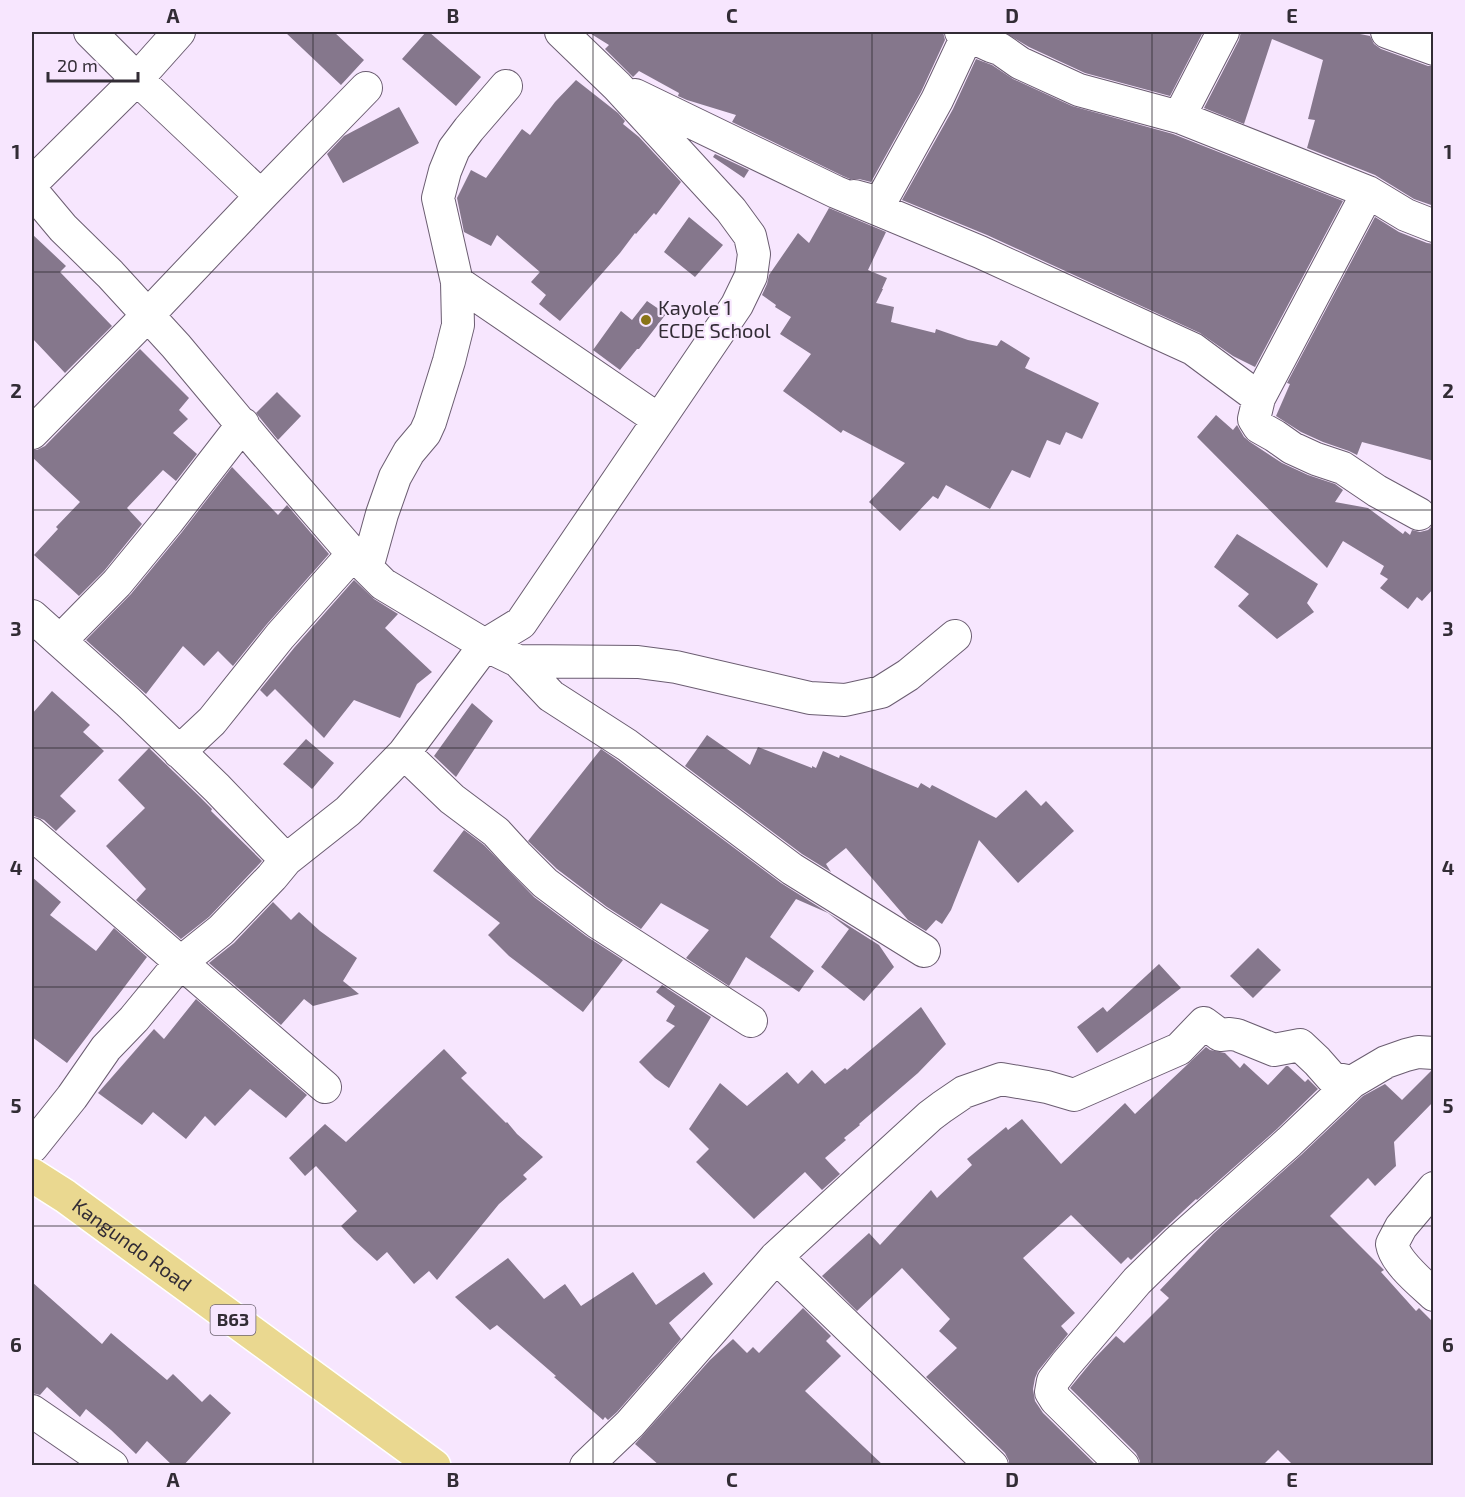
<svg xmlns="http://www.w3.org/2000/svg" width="1465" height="1497" viewBox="0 0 1465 1497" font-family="'Exo 2',sans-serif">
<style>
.building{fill:#85778c}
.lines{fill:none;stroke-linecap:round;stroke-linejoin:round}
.minor-casing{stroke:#6b5d71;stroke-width:34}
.trunk-casing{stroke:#fff;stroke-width:36}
.minor{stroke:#fff;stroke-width:32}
.trunk{stroke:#ead890;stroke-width:33}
.grid{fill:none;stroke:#322c35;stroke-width:1.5;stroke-opacity:0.55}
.poi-dot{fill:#897417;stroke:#f7e6fe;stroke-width:2}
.labels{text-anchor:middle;stroke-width:4.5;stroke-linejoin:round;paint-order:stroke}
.shield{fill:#f7e6fe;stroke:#6d6471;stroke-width:1.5}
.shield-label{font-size:18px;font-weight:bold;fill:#322c35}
.poi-label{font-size:20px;fill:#322c35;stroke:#f7e6fe;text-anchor:start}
.street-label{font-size:20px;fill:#322c35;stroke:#f7e6fe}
.neatline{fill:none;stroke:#322c35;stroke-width:2}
.grid-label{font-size:20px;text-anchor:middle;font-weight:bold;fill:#322c35}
</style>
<rect width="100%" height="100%" fill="#f7e6fe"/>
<path class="building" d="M 285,32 L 334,32 L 364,60 L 341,85 Z
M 426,32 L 429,32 L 481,77 L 456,106 L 402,59 Z
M 588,32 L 943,32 L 945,40 L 921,92 L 871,182 L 859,179 L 850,179 L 843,176 L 732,122 L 736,115 L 687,100 L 678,96 L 679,93 L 639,71 L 633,77 L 605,49 L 609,45 Z
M 1004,32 L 1203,32 L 1170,96 L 1085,73 L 1029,47 Z
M 1241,32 L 1350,32 L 1370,36 L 1374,44 L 1381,49 L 1428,66 L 1434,66 L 1434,206 L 1414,199 L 1375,175 L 1307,148 L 1315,120 L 1308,119 L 1323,60 L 1272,39 L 1244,124 L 1204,108 L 1239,40 Z
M 976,59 L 992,65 L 1013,79 L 1072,106 L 1173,134 L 1343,201 L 1255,367 L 1233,356 L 1200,333 L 987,235 L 902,200 L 953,109 Z
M 576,80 L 618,113 L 625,121 L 623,124 L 639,137 L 681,182 L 656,215 L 654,213 L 636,234 L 635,233 L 620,253 L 560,321 L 539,304 L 546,295 L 531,282 L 540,272 L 497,235 L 491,246 L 464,232 L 457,198 L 471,170 L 486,178 L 522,129 L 530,135 L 555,102 Z
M 399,107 L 419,143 L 343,183 L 327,154 L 344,136 Z
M 715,154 L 749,170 L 744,178 L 713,157 Z
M 829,208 L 886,232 L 868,270 L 887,278 L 882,289 L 883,289 L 876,303 L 894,307 L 891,322 L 935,333 L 936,329 L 968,340 L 997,346 L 1001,340 L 1030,358 L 1025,368 L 1099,403 L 1082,439 L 1066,432 L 1060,445 L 1047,440 L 1030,478 L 1012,470 L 990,509 L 946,485 L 938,499 L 933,496 L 900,531 L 869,502 L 905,463 L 843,430 L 841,433 L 783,391 L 811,354 L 780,334 L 791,317 L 775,307 L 776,305 L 762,295 L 767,284 L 769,275 L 798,233 L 809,243 Z
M 689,217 L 723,245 L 695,277 L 664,252 Z
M 1375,217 L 1399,232 L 1427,243 L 1434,244 L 1434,461 L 1362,442 L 1357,455 L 1349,451 L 1323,442 L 1301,432 L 1276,416 L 1290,384 L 1287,383 Z
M 32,234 L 66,266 L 60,272 L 112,326 L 65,373 L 32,338 Z
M 647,301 L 666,314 L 639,349 L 637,349 L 620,370 L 593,350 L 621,311 L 632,320 Z
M 140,349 L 189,398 L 179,410 L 188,419 L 173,433 L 197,454 L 176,481 L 163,470 L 127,508 L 142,524 L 104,571 L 79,596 L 34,555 L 58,529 L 56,527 L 80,502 L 32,457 L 32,450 L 37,450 L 45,446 Z
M 277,392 L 301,416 L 278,440 L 256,413 Z
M 1216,415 L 1233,430 L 1237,425 L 1244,437 L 1250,442 L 1282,463 L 1308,475 L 1335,484 L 1343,490 L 1335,502 L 1368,508 L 1403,534 L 1405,531 L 1410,535 L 1412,530 L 1420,532 L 1428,530 L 1434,524 L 1434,588 L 1422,601 L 1417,597 L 1408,609 L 1380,588 L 1388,579 L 1380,574 L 1384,566 L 1343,541 L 1327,568 L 1197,437 Z
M 232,467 L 278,515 L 287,505 L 329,554 L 267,624 L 233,666 L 218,651 L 204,666 L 183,646 L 146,694 L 86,640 L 131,594 L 182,532 Z
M 1237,534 L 1318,584 L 1307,603 L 1314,612 L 1277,639 L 1238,606 L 1249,594 L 1214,567 Z
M 354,580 L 374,599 L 398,614 L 385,628 L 432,672 L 417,684 L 400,718 L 354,700 L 324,738 L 275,689 L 267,697 L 260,690 L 294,648 Z
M 52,691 L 90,725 L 83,732 L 104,751 L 60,796 L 76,811 L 56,831 L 44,820 L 34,816 L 32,814 L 32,714 Z
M 472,703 L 493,721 L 456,777 L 434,756 Z
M 707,735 L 750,765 L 758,747 L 812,768 L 812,766 L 816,768 L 823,751 L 839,758 L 840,755 L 918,788 L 921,783 L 931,789 L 930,788 L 932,785 L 996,818 L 1026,790 L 1041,806 L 1046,801 L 1074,831 L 1018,883 L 979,840 L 951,910 L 942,924 L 936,920 L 926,931 L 908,920 L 846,848 L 826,864 L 831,872 L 802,854 L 685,766 Z
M 306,739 L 334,763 L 312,789 L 283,764 Z
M 149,748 L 200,797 L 212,809 L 211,811 L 262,861 L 209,917 L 181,939 L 136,900 L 146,889 L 106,846 L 145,808 L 118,780 Z
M 601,749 L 617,760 L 781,883 L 879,945 L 894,967 L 864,1001 L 821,967 L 849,929 L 828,913 L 796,899 L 770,937 L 814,971 L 799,992 L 746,957 L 729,986 L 686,958 L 709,930 L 661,903 L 641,929 L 607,907 L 557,869 L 528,841 Z
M 464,830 L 484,845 L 534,897 L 586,936 L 623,960 L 583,1012 L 509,956 L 488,935 L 500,923 L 433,871 Z
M 32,877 L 61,902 L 50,915 L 96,951 L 114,928 L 147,957 L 67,1063 L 32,1037 Z
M 273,902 L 291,920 L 299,912 L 320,931 L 357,958 L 343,981 L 359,994 L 313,1006 L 304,999 L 281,1025 L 209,963 L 234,943 Z
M 1258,948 L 1281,970 L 1253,998 L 1230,976 Z
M 1159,964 L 1181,988 L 1097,1053 L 1077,1027 L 1103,1007 L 1107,1012 Z
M 662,985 L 711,1017 L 669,1088 L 655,1078 L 639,1062 L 675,1026 L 666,1021 L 675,1006 L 656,992 Z
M 196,999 L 307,1095 L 286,1118 L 250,1089 L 215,1126 L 205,1116 L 186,1139 L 153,1112 L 142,1125 L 98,1093 L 154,1029 L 164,1039 Z
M 921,1007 L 946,1044 L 918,1073 L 859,1124 L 860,1125 L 844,1138 L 846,1140 L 825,1158 L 840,1174 L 822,1190 L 805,1172 L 754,1219 L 696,1162 L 709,1149 L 689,1129 L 720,1083 L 747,1106 L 787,1072 L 798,1084 L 812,1070 L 825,1084 L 845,1068 L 847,1070 Z
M 1206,1047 L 1210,1050 L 1225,1053 L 1240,1068 L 1244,1063 L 1268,1085 L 1286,1066 L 1288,1066 L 1305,1082 L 1308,1079 L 1318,1089 L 1277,1129 L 1197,1200 L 1196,1199 L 1131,1260 L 1128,1257 L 1121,1264 L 1071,1215 L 1023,1258 L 1075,1313 L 1061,1326 L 1068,1334 L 1038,1371 L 1035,1378 L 1033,1389 L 1035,1401 L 1043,1413 L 1097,1466 L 1009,1466 L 1009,1461 L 1005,1453 L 926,1377 L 957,1348 L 939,1331 L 950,1319 L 902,1268 L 857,1311 L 822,1276 L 869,1233 L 880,1245 L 931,1190 L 937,1198 L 972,1165 L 967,1159 L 1006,1127 L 1008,1130 L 1022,1119 L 1061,1164 L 1125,1103 L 1135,1114 Z
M 444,1049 L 467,1073 L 461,1078 L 506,1123 L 507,1122 L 517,1134 L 543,1157 L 523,1175 L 527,1179 L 499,1204 L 437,1280 L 429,1271 L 414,1284 L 387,1252 L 377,1261 L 354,1240 L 341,1226 L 357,1211 L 316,1166 L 305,1176 L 289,1158 L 325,1124 L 346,1142 Z
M 1431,1071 L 1434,1071 L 1434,1101 L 1394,1142 L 1396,1166 L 1375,1186 L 1368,1178 L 1330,1216 L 1384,1270 L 1381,1272 L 1416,1311 L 1419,1308 L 1434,1323 L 1434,1466 L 1294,1466 L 1278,1450 L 1262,1466 L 1140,1466 L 1140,1461 L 1136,1453 L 1070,1388 L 1093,1360 L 1116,1336 L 1124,1343 L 1169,1298 L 1160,1290 L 1213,1234 L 1301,1155 L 1363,1096 L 1385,1084 L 1402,1100 Z
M 508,1258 L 544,1299 L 565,1284 L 581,1306 L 633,1272 L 656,1305 L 704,1272 L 713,1284 L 669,1323 L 681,1339 L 617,1412 L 608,1420 L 605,1417 L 603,1420 L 554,1377 L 556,1376 L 497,1325 L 490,1330 L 455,1297 Z
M 32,1282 L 102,1344 L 111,1333 L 167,1380 L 173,1374 L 202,1402 L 210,1394 L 231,1413 L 183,1466 L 173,1466 L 147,1441 L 136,1454 L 111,1430 L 86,1409 L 80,1417 L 47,1387 L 40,1395 L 32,1393 Z
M 803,1308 L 831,1336 L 826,1341 L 841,1356 L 805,1391 L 884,1466 L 660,1466 L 635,1444 L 710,1360 L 733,1339 L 747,1353 L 753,1347 L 759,1353 Z"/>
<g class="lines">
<defs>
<path id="minor" d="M 90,32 L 137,79 L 261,196
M 961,32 L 991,46 L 1000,49 L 1020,63 L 1079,90 L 1179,117 L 1368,192 L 1406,215 L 1434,226
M 1387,32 L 1434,49
M 635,95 L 836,192 L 980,252 L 1193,349 L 1259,398 L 1368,192
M 1179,117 L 1223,32
M 32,183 L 137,79 L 179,32
M 32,191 L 63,228 L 110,274 L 176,346 L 263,450 L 353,554 L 383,584 L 485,645 L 518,661 L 551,696 L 627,745 L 792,869 L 924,951
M 854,196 L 880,203 L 937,100 L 967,36
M 457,282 L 659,420
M 1259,398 L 1254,419 L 1259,427 L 1275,436 L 1292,448 L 1316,459 L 1343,468 L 1377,491 L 1419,514
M 32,433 L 148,315 L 261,196 L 366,88
M 367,568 L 382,514 L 395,477 L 409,452 L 425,433 L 430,422 L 449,361 L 458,325 L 457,282 L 438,198 L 445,171 L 454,149 L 469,129 L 506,86
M 32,616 L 128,702 L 217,788 L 286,860
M 60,641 L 117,583 L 168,521 L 243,424
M 518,661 L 638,662 L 676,667 L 810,698 L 845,700 L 881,692 L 908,675 L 955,636
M 179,752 L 212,721 L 280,636 L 353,554
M 404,753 L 452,799 L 496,832 L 517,855 L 545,883 L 597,922 L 751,1021
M 32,834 L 325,1087
M 32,1147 L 72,1097 L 106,1048 L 134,1019 L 180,963 L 221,930 L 272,877 L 286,860 L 348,811 L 404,753 L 485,645 L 521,623 L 737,305 L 751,276 L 754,254 L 750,236 L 731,210 L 617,86 L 561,32
M 1434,1188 L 1401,1227 L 1392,1244 C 1395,1262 1420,1282 1434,1295
M 776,1257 L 992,1466
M 32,1411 L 112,1466
M 586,1466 L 630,1424 L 776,1257 L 930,1116 L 942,1107 L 964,1092 L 1001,1079 L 1047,1087 L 1074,1095 L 1179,1049 L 1204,1023 L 1220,1035 L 1230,1034 L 1237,1035 L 1274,1050 L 1300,1045 L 1317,1061 L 1332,1078 L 1352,1082
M 1123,1466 L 1056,1400 L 1051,1392 L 1053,1381 L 1066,1364 L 1137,1281 L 1177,1242 L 1289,1142 L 1352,1082 L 1386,1062 L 1406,1055 L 1418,1052 L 1434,1053"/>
<g id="trunk">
<path id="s1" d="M 32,1175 L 65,1196 L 434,1466"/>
</g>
</defs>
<use href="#minor" class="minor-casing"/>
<use href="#trunk" class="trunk-casing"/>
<use href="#minor" class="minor"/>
<use href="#trunk" class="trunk"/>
</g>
<path class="grid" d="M 313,32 L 313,1466M 593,32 L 593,1466M 872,32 L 872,1466M 1152,32 L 1152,1466M 32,272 L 1434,272M 32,510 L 1434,510M 32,748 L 1434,748M 32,987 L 1434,987M 32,1226 L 1434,1226"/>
<circle class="poi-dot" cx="646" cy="320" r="6"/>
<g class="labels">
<rect class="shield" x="210.5" y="1305" width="45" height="30" rx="4.5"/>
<g class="shield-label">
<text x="233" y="1326">B63</text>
</g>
<g class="poi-label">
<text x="658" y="315">Kayole 1<tspan x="658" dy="23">ECDE School</tspan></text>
</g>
<g class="street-label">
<text dy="7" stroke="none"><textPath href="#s1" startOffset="122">Kangundo Road</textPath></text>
</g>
</g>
<rect width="1465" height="1497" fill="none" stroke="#f7e6fe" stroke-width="66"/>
<path d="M48 72v9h90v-9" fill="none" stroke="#322c35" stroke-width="3"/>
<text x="57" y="72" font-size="18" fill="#322c35" stroke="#f7e6fe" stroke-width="4.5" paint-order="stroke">20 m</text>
<rect x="33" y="33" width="1399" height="1431" class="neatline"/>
<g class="grid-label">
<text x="173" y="23">A</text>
<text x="453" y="23">B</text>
<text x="732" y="23">C</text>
<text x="1012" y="23">D</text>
<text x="1292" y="23">E</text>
<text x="16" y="159">1</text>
<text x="1448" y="159">1</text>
<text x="16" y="398">2</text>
<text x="1448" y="398">2</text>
<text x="16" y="636">3</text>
<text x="1448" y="636">3</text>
<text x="16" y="875">4</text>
<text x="1448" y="875">4</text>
<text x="16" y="1113">5</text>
<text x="1448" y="1113">5</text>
<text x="16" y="1352">6</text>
<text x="1448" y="1352">6</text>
<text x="173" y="1487">A</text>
<text x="453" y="1487">B</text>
<text x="732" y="1487">C</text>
<text x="1012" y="1487">D</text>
<text x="1292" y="1487">E</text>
</g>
</svg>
